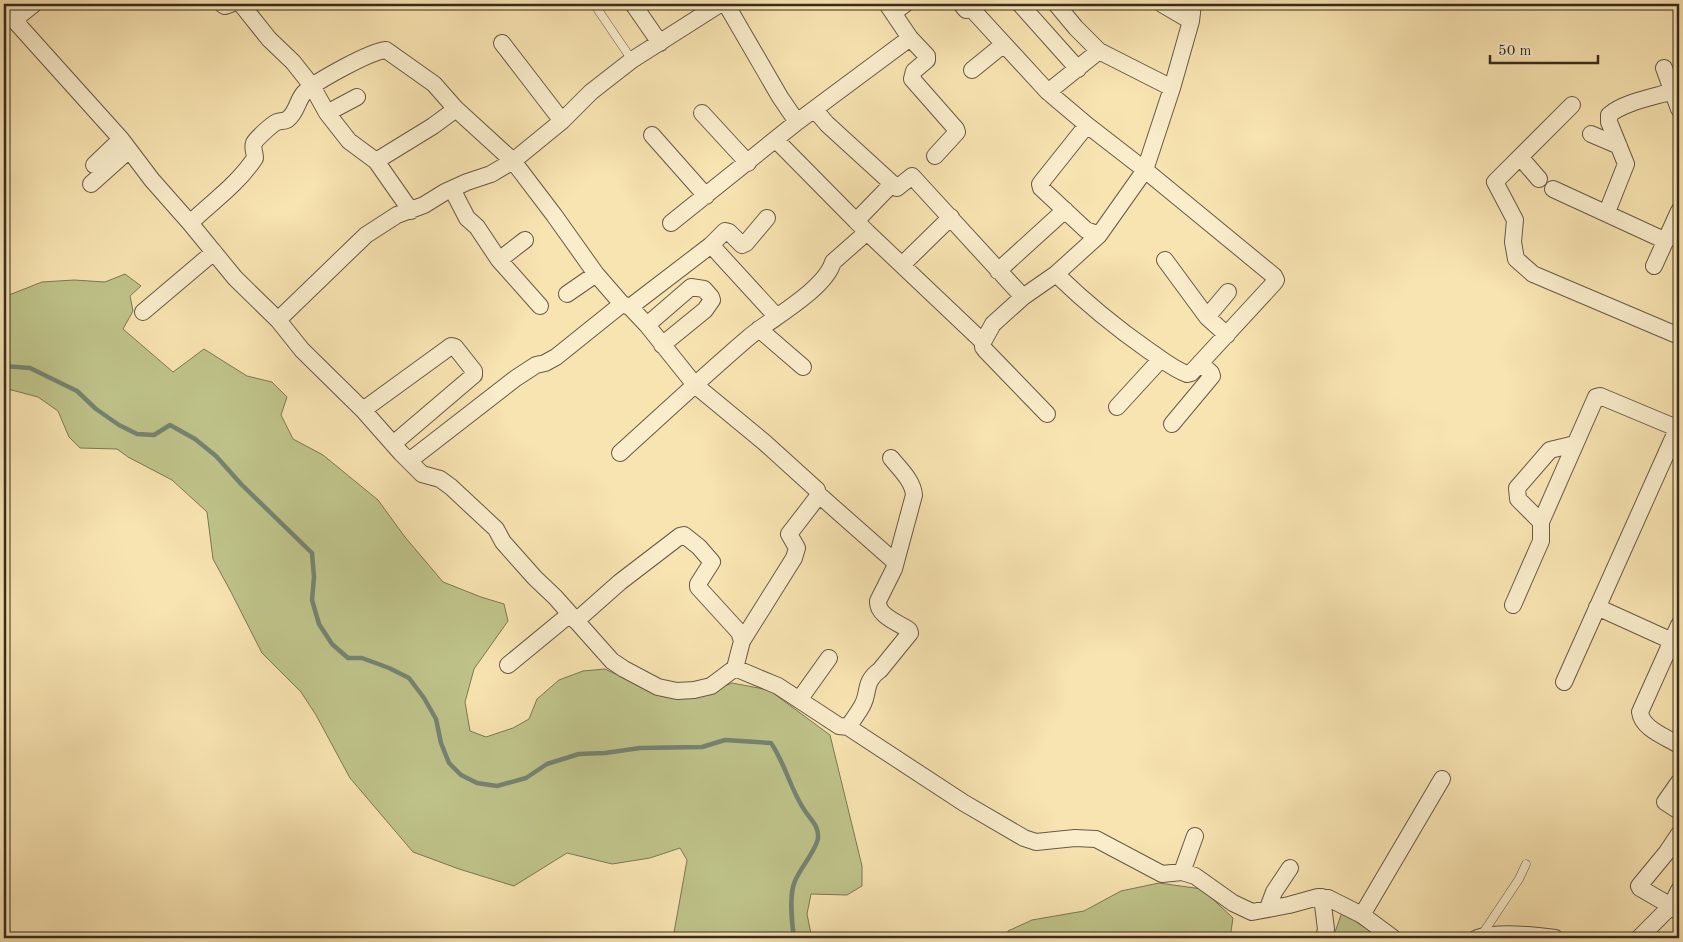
<svg xmlns="http://www.w3.org/2000/svg" width="1683" height="942" viewBox="0 0 1683 942" font-family="'Old Standard TT',serif">
<style>
.green{fill:#bfc48a;stroke:#7b7856}
.lines{fill:none;stroke-linecap:round;stroke-linejoin:round}
.stream{stroke:#748473;stroke-width:4.5}
.service-casing{stroke:#675945;stroke-width:9}
.minor-casing{stroke:#675945;stroke-width:18}
.service{stroke:#faedcc;stroke-width:8}
.minor{stroke:#faedcc;stroke-width:16}
</style>
<rect width="100%" height="100%" fill="#f8e4b1"/>
<filter id="stains"><feTurbulence type="fractalNoise" baseFrequency=".004" numOctaves="4"/><feColorMatrix values="0 0 0 0 .2 0 0 0 0 .09 0 0 0 0 .02 0 0 0 .5 -.17"/></filter>
<radialGradient id="worn" r=".72"><stop offset=".6" stop-color="#630" stop-opacity="0"/><stop offset="1" stop-color="#630" stop-opacity=".3"/></radialGradient>
<path class="green" d="M 125,274 L 141,286 L 130,296 L 133,311 L 123,329 L 173,372 L 204,349 L 247,376 L 272,382 L 287,397 L 281,415 L 293,439 L 323,455 L 378,500 L 405,537 L 443,582 L 481,597 L 504,604 L 508,621 L 474,669 L 465,702 L 470,731 L 486,737 L 513,728 L 529,719 L 537,699 L 559,680 L 583,671 L 605,669 L 661,696 L 703,695 L 732,683 L 769,690 L 830,735 L 862,866 L 862,886 L 847,895 L 811,894 L 807,914 L 811,934 L 819,938 L 673,938 L 687,860 L 680,848 L 650,858 L 612,864 L 567,853 L 514,886 L 459,869 L 413,852 L 350,778 L 316,715 L 301,692 L 262,653 L 231,592 L 213,559 L 207,512 L 172,480 L 128,457 L 117,449 L 80,448 L 69,437 L 58,411 L 38,397 L 4,388 L 4,297 L 42,282 L 74,280 L 105,282 Z
M 1159,883 L 1202,889 L 1233,918 L 1230,938 L 1006,938 L 1008,931 L 1032,920 L 1084,911 L 1121,891 Z
M 1342,912 L 1380,938 L 1333,938 Z"/>
<g class="lines">
<path class="stream" d="M 4,366 L 30,368 L 77,391 L 96,409 L 119,425 L 137,434 L 154,435 L 170,425 L 195,439 L 216,456 L 241,484 L 312,553 L 314,577 L 312,600 L 319,624 L 332,644 L 348,658 L 362,658 L 389,668 L 409,678 L 424,698 L 436,719 L 441,743 L 449,763 L 461,775 L 477,783 L 497,786 L 526,778 L 547,764 L 579,754 L 605,753 L 640,748 L 702,747 L 725,740 L 771,743 C 786,765 790,789 805,811 C 811,820 819,826 818,838 C 817,849 799,870 795,881 C 789,894 792,924 794,938"/>
<defs>
<path id="service" d="M 594,4 L 632,60
M 1481,936 L 1519,879 L 1526,864"/>
<path id="minor" d="M 222,4 L 225,6 L 231,4
M 241,4 L 269,39 L 293,62 L 312,86 L 327,113 L 349,141 L 376,161 L 411,211
M 633,4 L 660,43
M 726,4 L 780,97 L 797,122
M 887,4 L 910,38 L 927,56 L 927,60 L 914,71 L 912,79 L 956,129 L 957,132 L 935,156
M 961,4 L 966,10 L 969,6 L 1048,92 L 1087,125 L 1040,184 L 1041,188 L 1086,230 L 1099,235
M 1020,4 L 1078,69
M 1056,4 L 1076,28 L 1099,51
M 1162,4 L 1191,21
M 4,7 L 14,20 L 121,139 L 152,180 L 190,223 L 235,278 L 278,320 L 366,235 L 397,215 L 424,205 L 445,192 L 467,182 L 491,174 L 513,161 L 562,121 L 591,92 L 632,60 L 720,4
M 893,13 L 905,4
M 14,20 L 34,4
M 502,43 L 562,121
M 1664,68 L 1679,109
M 972,70 L 1004,44
M 1048,92 L 1099,51 L 1172,88
M 1572,105 L 1495,182 L 1515,220 L 1513,242 L 1516,259 L 1533,274 L 1679,336
M 456,109 L 513,161 L 554,215 L 596,274 L 622,304 L 630,307 L 647,325 L 695,385 L 764,442 L 817,490 L 818,494 L 816,499 L 789,534 L 797,548 L 794,558 L 742,641
M 815,110 L 827,124 L 897,188 L 912,176 L 1023,297
M 327,113 L 357,97
M 702,113 L 748,163
M 1087,125 L 1145,170 L 1172,88 L 1191,21 L 1193,4
M 1591,134 L 1619,146
M 652,135 L 706,196
M 776,140 L 856,221
M 1520,157 L 1539,179
M 94,165 L 121,139
M 91,184 L 129,150
M 452,189 L 467,218 L 477,227 L 499,260 L 525,240
M 1553,189 L 1666,241
M 1607,212 L 1626,164 L 1609,122 L 1609,115 C 1624,102 1654,97 1673,91
M 767,218 L 746,243 L 742,245 L 729,232 L 725,231 L 711,245 L 776,316
M 190,223 C 212,202 238,184 255,158 C 255,153 252,148 254,143 C 256,139 272,124 277,122 C 281,120 284,122 288,119 C 297,112 297,101 304,93 C 314,82 371,51 386,50 L 434,84 L 456,109 L 433,126 L 376,161
M 671,223 L 797,122 L 910,38
M 867,232 L 983,342
M 499,260 L 540,306
M 1165,260 L 1207,317 L 1227,335
M 902,265 L 951,217
M 1654,266 L 1679,211
M 998,271 L 1065,210
M 567,294 L 596,274
M 630,307 L 711,245
M 143,312 L 214,252
M 1207,317 L 1228,292
M 278,320 L 302,350 L 363,410 L 401,453 L 422,474 L 440,479 L 451,487 L 496,529 L 503,542 L 535,578 L 555,597 L 612,661 L 624,669 L 658,687 L 677,691 L 694,690 L 711,686 L 735,668 L 778,686 L 839,726 L 848,727 L 964,803 L 1024,838 L 1036,842 L 1075,838 L 1096,839 L 1162,874 L 1182,872 L 1195,876 L 1233,903 L 1252,912 L 1289,905 L 1318,897 L 1328,898 L 1362,915 L 1393,938
M 647,325 L 691,287 L 704,289 L 711,297 L 712,300 L 705,310 L 662,345
M 759,329 L 803,367
M 1117,407 L 1161,359
M 363,410 L 451,346 L 455,347 L 474,371 L 474,375 L 393,444
M 1047,414 L 986,351 L 983,347 L 983,342 L 993,324 L 1023,297 L 1056,274 L 1099,235 L 1145,170 L 1274,276 L 1276,280 L 1274,283 L 1191,373 L 1187,374 C 1173,369 1160,358 1148,350 C 1115,327 1085,302 1056,274
M 1172,424 L 1212,376 L 1211,373 L 1200,363
M 620,453 C 663,414 705,375 748,338 C 770,319 825,290 833,262 L 867,232 L 856,221 L 892,184
M 409,461 L 516,378 L 536,365 L 545,363 L 556,357 L 622,304
M 818,494 L 895,562
M 1541,522 L 1518,499 L 1517,488 L 1550,450 L 1575,444
M 1513,605 L 1541,541 L 1541,522 L 1596,397 L 1600,396 L 1679,429
M 1597,607 L 1672,641
M 576,621 L 620,582 L 680,536 L 684,535 L 699,547 L 712,562 L 698,584 L 698,587 L 739,632 L 742,641 L 735,668
M 1679,625 L 1640,712 C 1642,729 1666,737 1679,745
M 508,665 L 570,614
M 1564,682 L 1679,425
M 799,700 L 829,658
M 848,727 C 853,720 858,713 862,706 C 870,692 863,682 880,670 L 910,633 L 909,630 C 899,623 877,616 878,601 L 894,569 L 914,495 C 913,481 900,469 891,458
M 1679,782 L 1665,802 L 1679,811
M 1679,834 L 1667,852 L 1639,886 L 1640,888 L 1671,906 L 1679,890
M 1182,872 L 1195,836
M 1322,897 L 1326,929 L 1324,938
M 1268,908 L 1274,892 L 1290,868
M 1362,915 L 1442,779
M 1477,938 C 1499,931 1533,935 1555,938
M 1639,938 L 1671,906 L 1678,911"/>
</defs>
<use href="#service" class="service-casing"/>
<use href="#minor" class="minor-casing"/>
<use href="#service" class="service"/>
<use href="#minor" class="minor"/>
</g>
<rect width="1683" height="942" fill="none" stroke="#f8e4b1" stroke-width="20"/>
<rect x="5" y="5" width="1673" height="932" fill="none" stroke="#372b21" stroke-width="2.5"/>
<rect x="10" y="10" width="1663" height="922" fill="none" stroke="#372b21"/>
<path d="M1490 55v8h108v-8" fill="none" stroke="#372b21" stroke-width="2.5"/>
<text x="1498" y="55" font-size="15" fill="#372b21" stroke="#faedcc" stroke-width="4" paint-order="stroke">50 m</text>
<rect width="100%" height="100%" filter="url(#stains)"/>
<rect width="100%" height="100%" fill="url(#worn)"/>
</svg>
